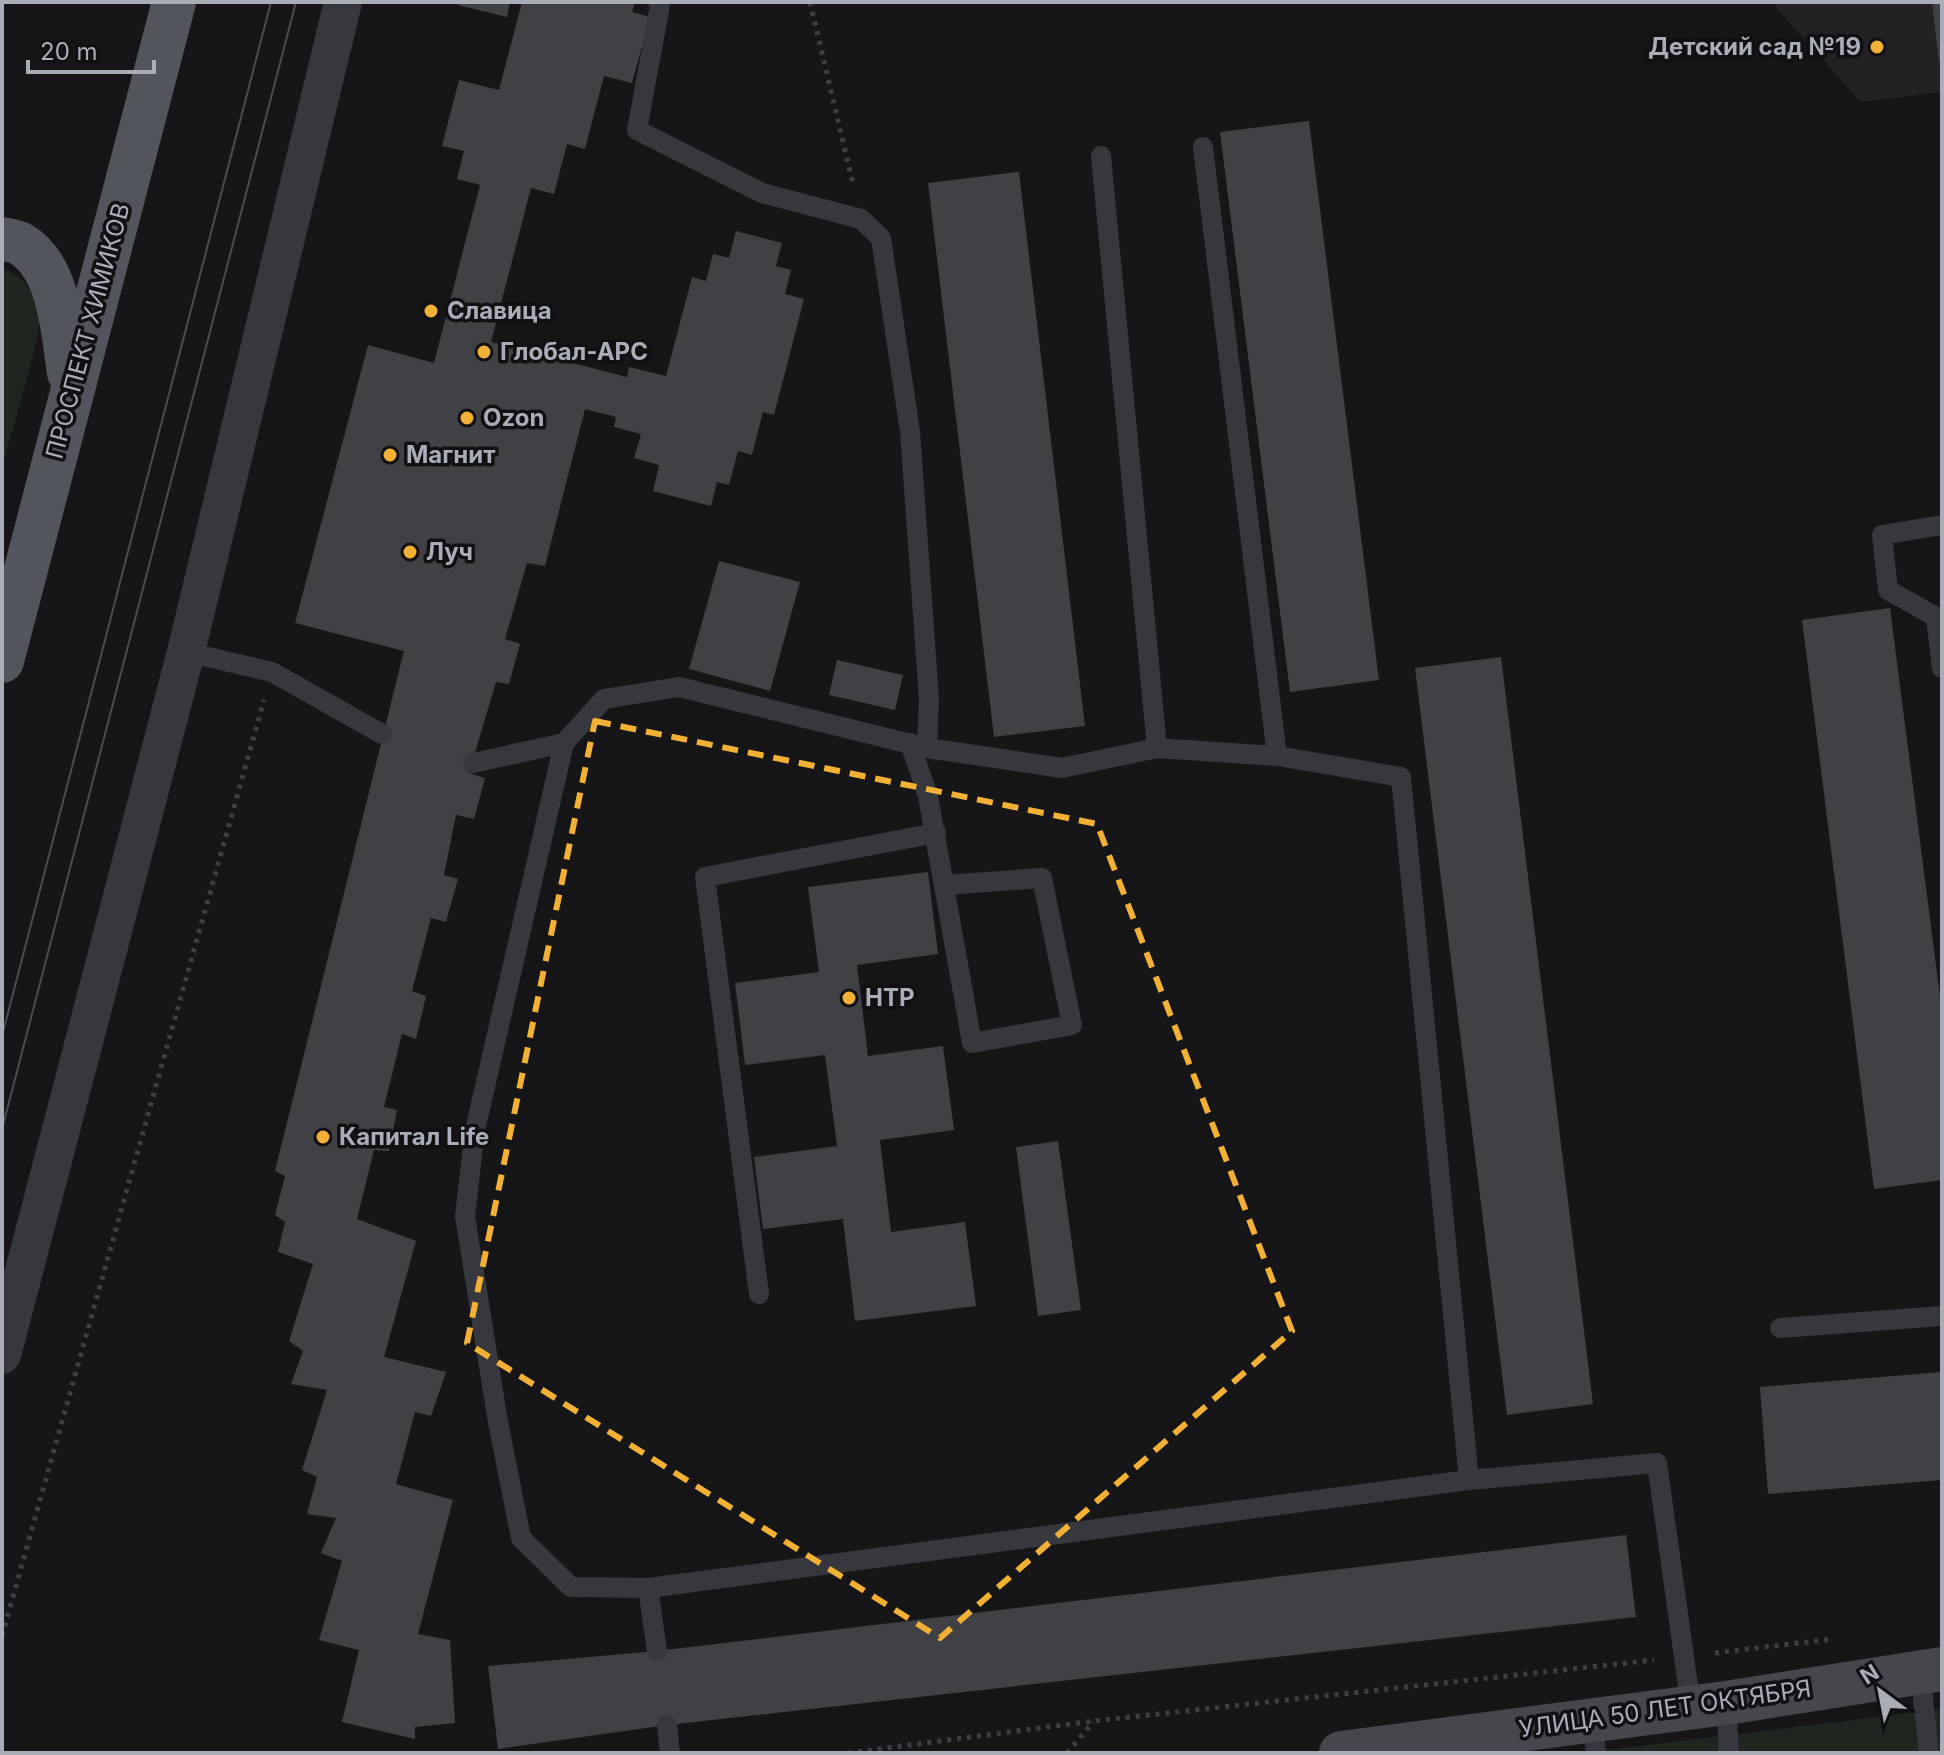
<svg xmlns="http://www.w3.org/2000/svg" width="1944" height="1755" viewBox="0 0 1944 1755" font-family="Inter,sans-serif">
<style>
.built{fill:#222225}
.green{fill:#1e261f}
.building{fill:#404145}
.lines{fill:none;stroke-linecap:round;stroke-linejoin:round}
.path{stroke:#3d3f44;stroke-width:5;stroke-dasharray:4 6;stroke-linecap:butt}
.lane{stroke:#37383d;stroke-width:20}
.street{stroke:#37383d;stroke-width:38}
.secondary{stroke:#45474d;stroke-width:44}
.primary{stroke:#53555c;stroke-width:44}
.tram{stroke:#4a4c52;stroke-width:2}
.marked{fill:none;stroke:#f2b134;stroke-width:6;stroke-dasharray:16 10;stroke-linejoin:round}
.poi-dot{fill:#f2b134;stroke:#111113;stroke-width:3}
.labels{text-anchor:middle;stroke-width:7;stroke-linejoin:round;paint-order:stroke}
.poi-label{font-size:24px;font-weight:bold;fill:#a8adb8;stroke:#111113;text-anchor:start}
.street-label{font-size:24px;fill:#a8adb8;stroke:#111113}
</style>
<rect width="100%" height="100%" fill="#161618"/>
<path class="built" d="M 1771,2 L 1942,2 L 1942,92 L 1861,102 Z"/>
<path class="green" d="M 2,268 C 22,275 35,293 40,314 C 43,332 9,442 2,467 Z
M 1942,1709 L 1942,1753 L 1581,1753 Z"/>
<path class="building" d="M 459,2 L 510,2 L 507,17 L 458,5 Z
M 522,2 L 635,2 L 632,12 L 650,17 L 632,83 L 604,76 L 585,149 L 567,144 L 554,194 L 531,188 L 491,342 L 627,377 L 629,367 L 666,376 L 692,277 L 706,281 L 713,254 L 729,258 L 736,231 L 782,243 L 776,266 L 791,270 L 785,294 L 804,299 L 774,415 L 763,412 L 752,455 L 738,451 L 729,485 L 717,482 L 711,506 L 653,491 L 659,465 L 634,458 L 641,434 L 614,427 L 616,417 L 585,409 L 545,566 L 527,563 L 505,639 L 520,644 L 509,684 L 496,682 L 469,773 L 485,778 L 474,819 L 456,815 L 444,875 L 458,879 L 446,922 L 431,918 L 412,991 L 426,996 L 416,1039 L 402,1034 L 384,1107 L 397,1110 L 389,1151 L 374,1150 L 357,1219 L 416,1241 L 384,1357 L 446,1372 L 431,1416 L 415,1412 L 396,1484 L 453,1500 L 418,1634 L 450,1640 L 455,1723 L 415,1727 L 415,1739 L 342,1722 L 359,1650 L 319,1640 L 342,1561 L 321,1553 L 336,1518 L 307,1514 L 317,1477 L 302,1470 L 327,1390 L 291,1384 L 303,1351 L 289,1341 L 313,1264 L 278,1252 L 285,1222 L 275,1215 L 285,1176 L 275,1171 L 404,651 L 295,623 L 368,345 L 434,363 L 480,185 L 457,179 L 464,151 L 442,146 L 459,80 L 499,90 Z
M 1932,2 L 1942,2 L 1942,62 L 1939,63 Z
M 1309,121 L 1379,680 L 1290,692 L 1220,132 Z
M 1019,172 L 1085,726 L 994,737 L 928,183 Z
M 719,561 L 800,582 L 770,691 L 689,669 Z
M 1890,608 L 1942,1012 L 1942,1180 L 1874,1189 L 1802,620 Z
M 1501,657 L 1593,1404 L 1507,1415 L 1415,668 Z
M 837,660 L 903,675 L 895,710 L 829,695 Z
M 928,872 L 938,954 L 857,965 L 868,1056 L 943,1046 L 954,1130 L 880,1140 L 891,1232 L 965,1222 L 976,1306 L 855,1321 L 843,1219 L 763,1229 L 754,1157 L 837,1146 L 825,1055 L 745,1065 L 735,983 L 819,972 L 808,887 Z
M 1058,1141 L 1081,1310 L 1038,1316 L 1016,1147 Z
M 1942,1372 L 1942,1480 L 1768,1494 L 1760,1387 Z
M 1626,1535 L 1636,1617 L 667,1725 L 498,1749 L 488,1666 L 657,1651 Z"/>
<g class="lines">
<path class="path" d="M 810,2 L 853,184
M 2,1636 L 264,700
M 1715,1653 L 1833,1639
M 848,1753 L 1094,1721 L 1654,1660
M 1067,1753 L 1093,1722"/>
<path class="lane" d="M 658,2 L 660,5 L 637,130 L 762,193 L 861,219 L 881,238 L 910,431 L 929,699 L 927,748
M 1203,147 L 1277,756
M 1101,156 L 1157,748
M 1942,525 L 1882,535 L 1888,590 L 1936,617 L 1942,668
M 186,652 L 272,672 L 382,734
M 910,743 L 928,796 L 972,1043 L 1072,1025 L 1042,878 L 945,885
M 473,763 L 564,743 L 604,699 L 679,687 L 927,748 L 1062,768 L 1157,748 L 1277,756 L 1401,777 L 1469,1480 L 648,1588 L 571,1587 L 521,1538 L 498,1422 L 465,1216 L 475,1130 L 564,743
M 759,1294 L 705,877 L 936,833
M 1780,1328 L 1942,1316
M 1469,1480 L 1657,1463 L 1691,1707
M 648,1588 L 657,1651
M 1920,1671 L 1929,1753
M 1726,1703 L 1729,1753
M 1592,1720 L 1596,1753
M 667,1725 L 670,1753"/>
<path class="street" d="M 2,1355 L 186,652 L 343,2"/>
<path class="secondary" d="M 1341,1753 L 1726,1703 L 1942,1669"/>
<path class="primary" d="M 2,239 C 7,240 16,241 21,244 C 60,267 63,333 69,373
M 2,661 L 174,2"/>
<path class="tram" d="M 2,1036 L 271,2
M 2,1129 L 296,2"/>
</g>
<path class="marked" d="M 595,721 L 1097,824 L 1292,1331 L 940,1638 L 467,1343 Z"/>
<g class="poi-dot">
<circle cx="1877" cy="47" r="8"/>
<circle cx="431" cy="311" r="8"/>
<circle cx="484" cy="352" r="8"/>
<circle cx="467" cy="418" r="8"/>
<circle cx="390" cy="455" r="8"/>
<circle cx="410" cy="552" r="8"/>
<circle cx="849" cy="998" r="8"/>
<circle cx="323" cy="1137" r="8"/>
</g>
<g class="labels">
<g class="poi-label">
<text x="1861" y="55" text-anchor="end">Детский сад №19</text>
<text x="447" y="319">Славица</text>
<text x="500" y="360">Глобал-АРС</text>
<text x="483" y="426">Ozon</text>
<text x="406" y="463">Магнит</text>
<text x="426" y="560">Луч</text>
<text x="865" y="1006">НТР</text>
<text x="339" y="1145">Капитал Life</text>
</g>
<g class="street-label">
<text transform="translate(88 331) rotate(-75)" y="8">ПРОСПЕКТ ХИМИКОВ</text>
<text transform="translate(1665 1709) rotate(-8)" y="8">УЛИЦА 50 ЛЕТ ОКТЯБРЯ</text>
</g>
</g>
<rect width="1944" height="1755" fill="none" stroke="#a8adb8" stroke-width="8"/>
<g transform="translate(1880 1691) rotate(328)" stroke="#111113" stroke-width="6" paint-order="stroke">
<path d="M0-6L14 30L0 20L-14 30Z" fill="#a8adb8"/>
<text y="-12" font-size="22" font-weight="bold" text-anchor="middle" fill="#a8adb8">N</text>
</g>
<path d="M28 60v12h126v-12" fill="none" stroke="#a8adb8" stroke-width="4"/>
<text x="40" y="60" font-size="24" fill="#a8adb8" stroke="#111113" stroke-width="6" paint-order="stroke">20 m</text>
</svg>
